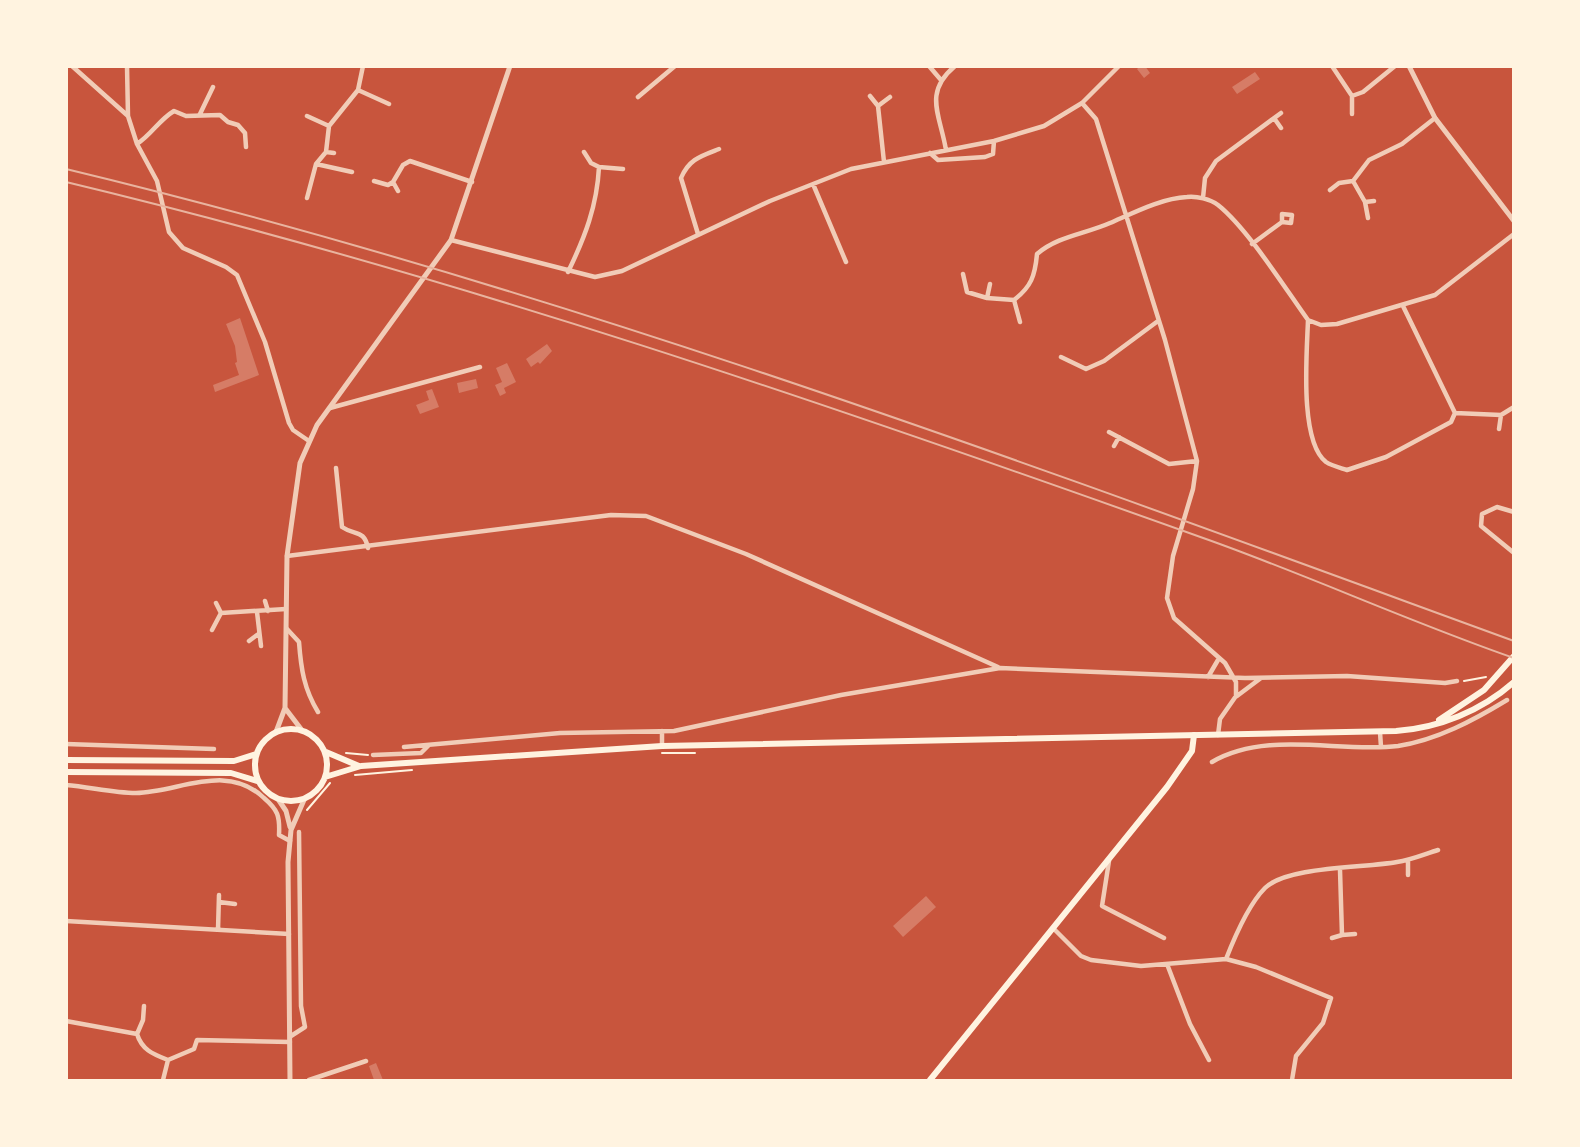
<svg xmlns="http://www.w3.org/2000/svg" width="1580" height="1147" viewBox="0 0 1580 1147" font-family="'Noto Sans',sans-serif">
<style>
.building{fill:#d67c66}
.lines{fill:none;stroke-linecap:round;stroke-linejoin:round}
.path{stroke:#fff3e0;stroke-width:2}
.minor{stroke:#f1ccb7;stroke-width:4.5}
.tertiary{stroke:#f1ccb7;stroke-width:5}
.secondary{stroke:#fff3e0;stroke-width:6}
.primary{stroke:#fff3e0;stroke-width:6}
.rail{stroke:#e9b49f;stroke-width:2}
</style>
<rect width="100%" height="100%" fill="#c8553d"/>
<path class="building" d="M 1140,66 L 1145,66 L 1150,73 L 1144,78 L 1137,69 Z
M 1255,72 L 1260,79 L 1237,94 L 1232,87 Z
M 240,318 L 259,375 L 215,392 L 213,385 L 239,375 L 235,363 L 237,362 L 235,346 L 226,324 Z
M 547,344 L 552,351 L 540,364 L 538,362 L 531,367 L 526,359 Z
M 507,363 L 516,382 L 504,388 L 506,393 L 500,396 L 495,385 L 502,382 L 496,368 Z
M 476,379 L 478,388 L 459,393 L 457,383 Z
M 432,389 L 439,407 L 420,414 L 416,405 L 429,400 L 426,391 Z
M 926,896 L 936,907 L 903,937 L 893,926 Z
M 376,1063 L 383,1080 L 374,1080 L 369,1066 Z"/>
<g class="lines">
<path class="path" d="M 1464,681 L 1486,677
M 346,753 L 368,755
M 662,753 L 695,753
M 355,775 L 412,770
M 307,810 L 330,783"/>
<path class="minor" d="M 72,66 L 128,116
M 127,66 L 128,116 L 137,144 L 157,181 L 169,232 L 183,248 L 226,267 L 237,275 L 265,342 L 289,423 L 293,430 L 309,441
M 929,66 L 941,80
M 1332,66 L 1352,96
M 358,90 L 389,104
M 870,96 L 878,106 L 884,162
M 638,97 L 675,66
M 1082,103 L 1096,119 L 1165,340 L 1197,461 L 1193,489 L 1173,556 L 1167,598 L 1174,618 L 1225,663 L 1236,682 L 1236,696 L 1220,719 L 1218,735
M 878,106 L 890,97
M 200,114 L 213,87
M 1352,114 L 1352,96 L 1363,92 L 1395,66
M 307,116 L 329,126
M 1274,118 L 1281,128
M 137,144 C 152,134 159,120 174,111 L 186,116 L 220,115 L 228,122 L 238,125 L 245,133 L 246,147
M 946,150 C 940,114 923,93 955,66
M 326,152 L 334,153
M 930,153 L 938,160 L 985,157 L 993,154 L 994,141
M 316,164 L 352,172
M 599,167 L 623,169
M 374,181 L 388,185 L 393,182
M 813,184 L 846,262
M 1330,190 L 1339,183 L 1353,181
M 398,191 L 393,182 L 403,165 L 410,161 L 472,182
M 307,198 L 316,164 L 326,152 L 329,126 L 358,90 L 363,66
M 1203,198 L 1205,178 L 1216,161 L 1281,113
M 1374,201 L 1365,202 L 1353,181 L 1369,160 L 1402,144 L 1435,118
M 1365,202 L 1368,218
M 698,234 L 681,178 C 689,159 701,156 719,149
M 451,240 L 595,277 L 622,271 L 770,201 L 851,169 L 994,141 L 1044,126 L 1082,103 L 1119,66
M 1252,244 L 1282,222 L 1291,223 L 1292,215 L 1282,214 L 1282,222
M 568,272 C 585,237 597,206 599,167 L 591,163 L 584,152
M 963,274 L 967,292 L 987,298 L 1014,300 C 1031,287 1035,276 1037,254 C 1058,236 1085,234 1110,223 C 1133,213 1162,198 1187,197 C 1197,196 1210,199 1218,205 C 1247,228 1285,288 1308,320 L 1321,325 L 1337,324 L 1435,295 L 1514,234
M 987,298 L 990,284
M 1014,300 L 1020,322
M 1308,320 C 1307,352 1299,441 1326,462 C 1332,466 1341,468 1347,470 L 1386,457 L 1451,422 L 1455,413 L 1403,306
M 1061,357 L 1086,369 L 1104,361 L 1158,321
M 330,408 L 480,367
M 1455,413 L 1501,415 L 1514,407
M 1499,429 L 1501,415
M 1109,432 L 1169,464 L 1197,461
M 1114,446 L 1119,437
M 336,468 L 342,527 C 355,536 364,529 368,548
M 1514,512 L 1497,507 L 1482,514 L 1481,526 L 1514,553
M 287,556 L 611,515 L 646,516 L 746,554 L 998,667
M 265,601 L 268,611
M 216,603 L 221,613
M 257,612 L 261,646
M 287,629 L 299,642 C 301,669 304,689 318,712
M 212,630 L 221,613 L 286,609
M 249,641 L 257,635
M 1208,677 L 1218,660
M 1237,696 L 1261,678
M 1380,732 L 1381,747
M 66,744 L 214,749
M 662,746 L 662,731
M 404,747 L 560,733 L 674,731 L 841,695 L 1000,668 L 1245,678 L 1347,676 L 1445,683 L 1457,681
M 373,755 L 421,753 L 428,746
M 1212,762 C 1267,730 1338,753 1398,746 C 1437,740 1474,720 1507,700
M 66,785 C 90,787 113,793 136,793 C 179,792 227,762 264,798 C 278,810 280,816 279,835 L 290,841
M 1408,860 L 1408,875
M 1109,861 L 1102,906 L 1164,938
M 219,902 L 235,904
M 66,921 L 289,934
M 1054,929 L 1081,956 L 1091,960 L 1141,966 L 1226,959 L 1256,967 L 1331,998 L 1323,1023 L 1296,1056 L 1292,1080
M 218,930 L 219,895
M 1342,935 L 1355,934
M 1332,938 L 1342,935 L 1340,870
M 1226,959 C 1235,936 1248,905 1265,888 C 1287,866 1365,868 1397,862 C 1411,860 1425,854 1438,850
M 1167,964 L 1190,1024 L 1209,1060
M 144,1006 L 143,1020 L 137,1034 C 142,1050 153,1054 168,1060 L 194,1049 L 197,1040 L 290,1042
M 66,1021 L 137,1034
M 291,1036 L 305,1027 L 301,1006 L 299,832
M 163,1080 L 168,1060
M 309,1080 L 366,1061"/>
<path class="tertiary" d="M 1409,66 L 1435,118 L 1514,221
M 285,708 L 301,729
M 276,732 L 285,708 L 287,556 L 300,463 L 317,425 L 451,240 L 510,66
M 278,799 L 286,811 L 290,827
M 290,1080 L 288,862 L 291,830 L 304,800"/>
<path class="secondary" d="M 930,1080 L 1167,787 L 1192,751 L 1194,735"/>
<path class="primary" d="M 1439,720 L 1484,690 L 1514,656
M255 765a36 36 0 1 1 72 0a36 36 0 1 1-72 0Z
M 326,752 L 359,766
M 66,760 L 234,761 L 256,754
M 66,772 L 231,773 L 257,781
M 325,777 L 361,766 L 662,746 L 1396,731 C 1439,728 1481,711 1514,682"/>
<path class="rail" d="M 66,169 C 561,288 1037,467 1514,641
M 66,182 C 454,275 831,405 1206,539 C 1310,576 1410,622 1514,658"/>
</g>
<rect width="1580" height="1147" fill="none" stroke="#fff3e0" stroke-width="136"/>
</svg>
